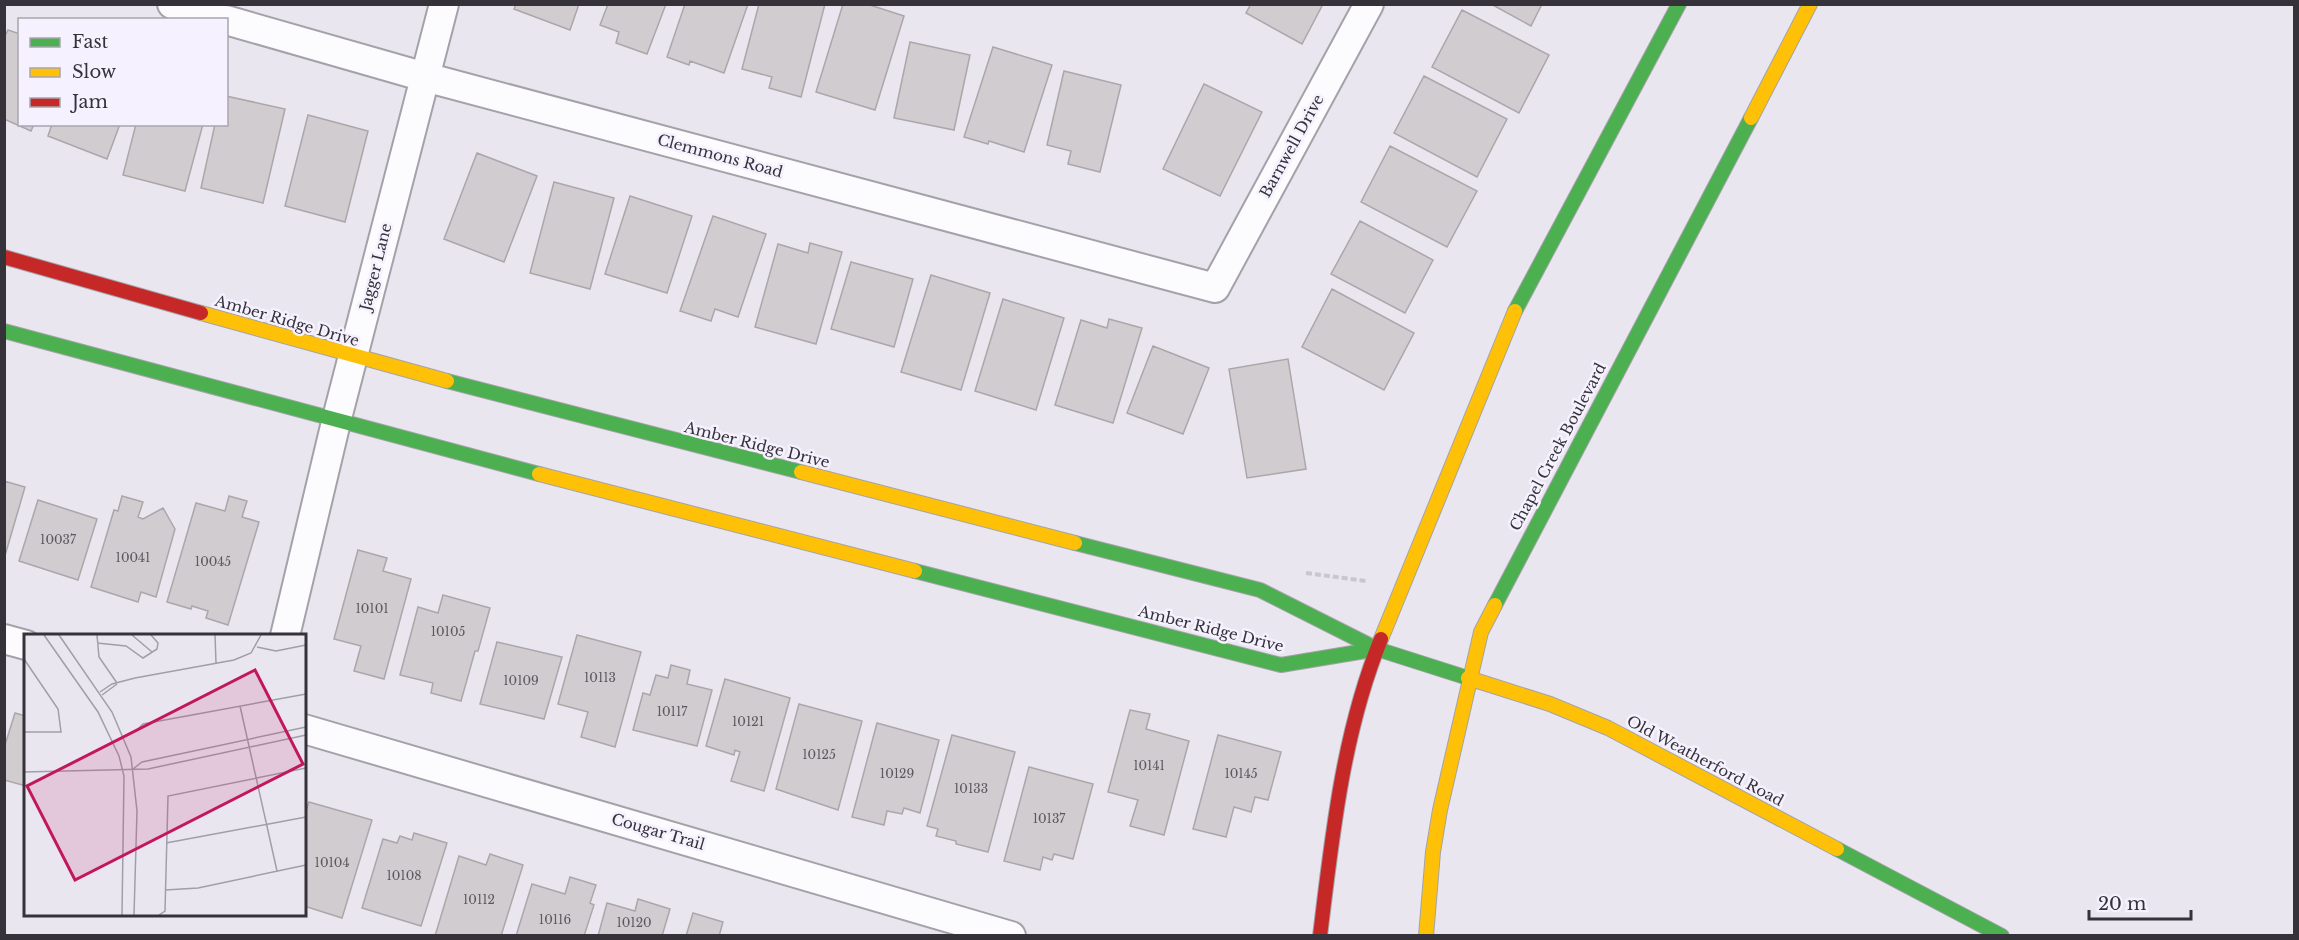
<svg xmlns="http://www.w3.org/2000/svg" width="2299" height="940" viewBox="0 0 2299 940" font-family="'Libre Baskerville',serif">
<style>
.building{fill:#d1cccf;stroke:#aba6aa;stroke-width:1.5}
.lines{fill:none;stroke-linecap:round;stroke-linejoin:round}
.street-casing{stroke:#a4a2a9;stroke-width:32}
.fast-casing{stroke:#a4a2a9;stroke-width:16}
.slow-casing{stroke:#a4a2a9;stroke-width:16}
.jam-casing{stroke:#a4a2a9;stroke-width:16}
.path{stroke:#c9c7cb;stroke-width:4;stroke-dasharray:6 3;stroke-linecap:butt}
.street{stroke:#fcfbfd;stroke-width:28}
.fast{stroke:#4caf50;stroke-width:14}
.slow{stroke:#ffc107;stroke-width:14}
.jam{stroke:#c62828;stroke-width:14}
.labels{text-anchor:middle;stroke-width:5;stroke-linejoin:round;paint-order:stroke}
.number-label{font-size:12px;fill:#5c585e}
.street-label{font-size:15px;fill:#353239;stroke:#f5f1fe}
.inset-road{fill:none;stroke:#a19ea7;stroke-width:1.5}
.view{fill:#c2185b;fill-opacity:0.15;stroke:#c2185b;stroke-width:3}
.inset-edge{fill:none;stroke:#353239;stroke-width:3}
</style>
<rect width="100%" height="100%" fill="#e9e6f0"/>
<path class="building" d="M 516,4 L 579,4 L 570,30 L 514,9 Z
M 608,4 L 666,4 L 647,54 L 616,43 L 619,32 L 600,25 Z
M 685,4 L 748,4 L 724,73 L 690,61 L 689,65 L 667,57 Z
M 759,4 L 825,4 L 801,97 L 769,88 L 772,77 L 742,69 Z
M 843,4 L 867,4 L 904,16 L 875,110 L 816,92 Z
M 1251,4 L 1323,4 L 1302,44 L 1246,13 Z
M 1491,4 L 1542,4 L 1531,26 Z
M 1462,10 L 1549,55 L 1519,113 L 1432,67 Z
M 8,30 L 20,34 L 20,124 L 34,124 L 31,131 L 4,119 L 4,38 Z
M 910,42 L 970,55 L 954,130 L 894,118 Z
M 993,47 L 1052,65 L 1024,152 L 989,141 L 988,144 L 964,137 Z
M 1064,71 L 1121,85 L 1100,172 L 1068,164 L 1071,151 L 1047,145 Z
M 1424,76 L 1507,119 L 1477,177 L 1394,133 Z
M 1204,84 L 1262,112 L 1220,196 L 1163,169 Z
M 226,96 L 285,109 L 263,203 L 201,188 L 215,124 L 226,124 Z
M 308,115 L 368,131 L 345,222 L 285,206 Z
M 52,124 L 120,124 L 107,159 L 48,136 Z
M 136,124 L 203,124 L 185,191 L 123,175 Z
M 1390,146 L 1477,191 L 1447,247 L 1361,202 Z
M 477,153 L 537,176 L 504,262 L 444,239 Z
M 554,182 L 614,198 L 590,289 L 530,273 Z
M 630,196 L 692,216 L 667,293 L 605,274 Z
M 713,216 L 766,234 L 738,317 L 715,309 L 711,321 L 680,311 Z
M 1360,221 L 1433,260 L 1405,313 L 1331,274 Z
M 810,243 L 842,252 L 816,344 L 755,327 L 778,244 L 808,253 Z
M 851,262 L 913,279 L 894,347 L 831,329 Z
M 931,275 L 990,293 L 961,390 L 901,372 Z
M 1332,289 L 1414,333 L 1384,390 L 1302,347 Z
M 1003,299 L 1064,318 L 1036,410 L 975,391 Z
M 1109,319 L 1142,328 L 1113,423 L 1055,405 L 1081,320 L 1107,328 Z
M 1153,346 L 1209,368 L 1183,434 L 1127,413 Z
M 1288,359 L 1306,469 L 1247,478 L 1229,369 Z
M 4,481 L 25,487 L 4,559 Z
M 122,496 L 143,502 L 138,517 L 143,519 L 163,508 L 175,529 L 156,597 L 141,592 L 138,602 L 91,587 L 114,510 L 118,511 Z
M 229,496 L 247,501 L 242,517 L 259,522 L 228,625 L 206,618 L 208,611 L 192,606 L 191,609 L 167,602 L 196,503 L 225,511 Z
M 38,500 L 97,519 L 78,580 L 19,561 Z
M 358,550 L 387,558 L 383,571 L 411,579 L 384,679 L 354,671 L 361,646 L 334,639 Z
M 443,595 L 490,608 L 478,651 L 475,651 L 461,701 L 431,693 L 433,683 L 400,675 L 418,607 L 438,613 Z
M 577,635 L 641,652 L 615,747 L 581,737 L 588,712 L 558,704 Z
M 497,642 L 562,657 L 544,719 L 480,704 Z
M 671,665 L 690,670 L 687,684 L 712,690 L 697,746 L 633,730 L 643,693 L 650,695 L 656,675 L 668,678 Z
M 725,679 L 790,698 L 764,791 L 731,781 L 740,752 L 735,750 L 734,755 L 706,746 Z
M 799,704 L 862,721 L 838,810 L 776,789 Z
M 1130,710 L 1150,714 L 1146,729 L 1189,741 L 1164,835 L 1130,826 L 1138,800 L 1108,792 Z
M 15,713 L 26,716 L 26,786 L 4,780 L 4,748 Z
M 877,723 L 939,740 L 920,813 L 904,808 L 902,814 L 887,811 L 884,825 L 852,817 Z
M 952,735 L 1015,752 L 988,852 L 956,844 L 956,841 L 936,836 L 938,829 L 927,826 Z
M 1218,735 L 1281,752 L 1268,800 L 1255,797 L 1251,812 L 1234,807 L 1226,837 L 1193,829 Z
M 1029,767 L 1093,784 L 1073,859 L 1054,854 L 1052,860 L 1043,857 L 1040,870 L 1004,861 Z
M 309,802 L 372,820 L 342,918 L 304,906 L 304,817 Z
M 414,833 L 447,843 L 421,926 L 362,908 L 383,839 L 397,843 L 400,836 L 412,840 Z
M 490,854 L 523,865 L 501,936 L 435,936 L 459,856 L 486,865 Z
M 570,877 L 596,885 L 590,903 L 594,905 L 584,936 L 516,936 L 532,884 L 565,894 Z
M 638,899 L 670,909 L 662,936 L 598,936 L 607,903 L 635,911 Z
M 693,913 L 723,922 L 719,936 L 686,936 Z"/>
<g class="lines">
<defs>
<path id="street" d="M 172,4 L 224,20
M 226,20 L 425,77 L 1215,288 L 1369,4
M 285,636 L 336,422 L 444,4
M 4,639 L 26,645
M 304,729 L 1011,936"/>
<path id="fast" d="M 1515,311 L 1679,4
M 4,331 L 539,474
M 447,381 L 801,472
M 1075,543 L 1260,590 L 1377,649 L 1468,678
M 915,571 L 1281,665 L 1377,649
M 1495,605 L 1751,118
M 1837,849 L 2002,936"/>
<path id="slow" d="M 1751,118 L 1810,4
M 201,313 L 447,381
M 801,472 L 1075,543
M 539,474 L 915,571
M 1381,639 L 1515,311
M 1468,678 L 1550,704 L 1608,728 L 1837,849
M 1426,936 L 1433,852 L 1440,810 L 1481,632 L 1495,605"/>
<path id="jam" d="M 4,257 L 201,313
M 1320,936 C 1332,836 1343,732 1381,639"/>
</defs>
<use href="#street" class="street-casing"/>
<use href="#fast" class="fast-casing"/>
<use href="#slow" class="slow-casing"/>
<use href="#jam" class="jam-casing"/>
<path class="path" d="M 1306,573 L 1366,581"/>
<use href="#street" class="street"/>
<use href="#fast" class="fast"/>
<use href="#slow" class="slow"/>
<use href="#jam" class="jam"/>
</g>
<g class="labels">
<g class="number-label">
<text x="58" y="544">10037</text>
<text x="133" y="562">10041</text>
<text x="213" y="566">10045</text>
<text x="372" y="613">10101</text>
<text x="448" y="636">10105</text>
<text x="600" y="682">10113</text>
<text x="521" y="685">10109</text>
<text x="672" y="716">10117</text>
<text x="748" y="726">10121</text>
<text x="819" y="759">10125</text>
<text x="1149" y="770">10141</text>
<text x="897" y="778">10129</text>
<text x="1241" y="778">10145</text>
<text x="971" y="793">10133</text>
<text x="1049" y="823">10137</text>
<text x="332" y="867">10104</text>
<text x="404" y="880">10108</text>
<text x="479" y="904">10112</text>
<text x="555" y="924">10116</text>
<text x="634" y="927">10120</text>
</g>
<g class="street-label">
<text transform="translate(1292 146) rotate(-61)" y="5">Barnwell Drive</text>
<text transform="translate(720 156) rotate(15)" y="5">Clemmons Road</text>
<text transform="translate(376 267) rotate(-76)" y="5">Jagger Lane</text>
<text transform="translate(287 321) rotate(16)" y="5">Amber Ridge Drive</text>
<text transform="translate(757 445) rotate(14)" y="5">Amber Ridge Drive</text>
<text transform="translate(1558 447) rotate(-62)" y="5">Chapel Creek Boulevard</text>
<text transform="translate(1211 629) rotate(14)" y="5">Amber Ridge Drive</text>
<text transform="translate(1705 761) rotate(28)" y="5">Old Weatherford Road</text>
<text transform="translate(658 832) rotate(16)" y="5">Cougar Trail</text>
</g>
</g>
<g transform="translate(24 634)">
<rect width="282" height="282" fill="#e9e6f0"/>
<path class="inset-road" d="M 20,1 L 74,78 L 95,122 L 100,142 L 98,281M 35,1 L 88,78 L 107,123 L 113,177 L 110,281M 73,1 L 75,23 L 93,49M 108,1 L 128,18M 191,1 L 192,29M 73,9 L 102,12 L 119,24 L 133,15 L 134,9 L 127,1M 233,13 L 252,17 L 282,11M 0,25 L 34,75 L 37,98 L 0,98M 76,58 L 88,50 L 111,44 L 210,26 L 227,19 L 237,1M 78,61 L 93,50M 216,72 L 253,237M 114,95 L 119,90 L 282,60M 109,135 L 118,128 L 282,93M 0,138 L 124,135 L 282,101M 142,209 L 282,183M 141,256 L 174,254 L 282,231M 135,281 L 141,277 L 144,162 L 282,134"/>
<path class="view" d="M 231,36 L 279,130 L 51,246 L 3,152 Z"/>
<rect width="282" height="282" class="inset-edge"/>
</g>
<rect width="2299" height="940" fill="none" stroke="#353239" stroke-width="12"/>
<rect x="18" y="18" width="210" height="108" fill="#f5f1fe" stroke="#a8a5af" stroke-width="1.5"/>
<rect x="30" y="38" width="30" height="9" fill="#4caf50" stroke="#a8a5af" stroke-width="1.5"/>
<text x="72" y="48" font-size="18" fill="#353239">Fast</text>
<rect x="30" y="68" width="30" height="9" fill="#ffc107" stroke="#a8a5af" stroke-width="1.5"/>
<text x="72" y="78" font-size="18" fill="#353239">Slow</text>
<rect x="30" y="98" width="30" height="9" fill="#c62828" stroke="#a8a5af" stroke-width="1.5"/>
<text x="72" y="108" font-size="18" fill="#353239">Jam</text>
<path d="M2089 910v9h102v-9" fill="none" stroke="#353239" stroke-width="3"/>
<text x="2098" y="910" font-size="18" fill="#353239" stroke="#f5f1fe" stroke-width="4.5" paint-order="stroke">20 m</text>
</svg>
